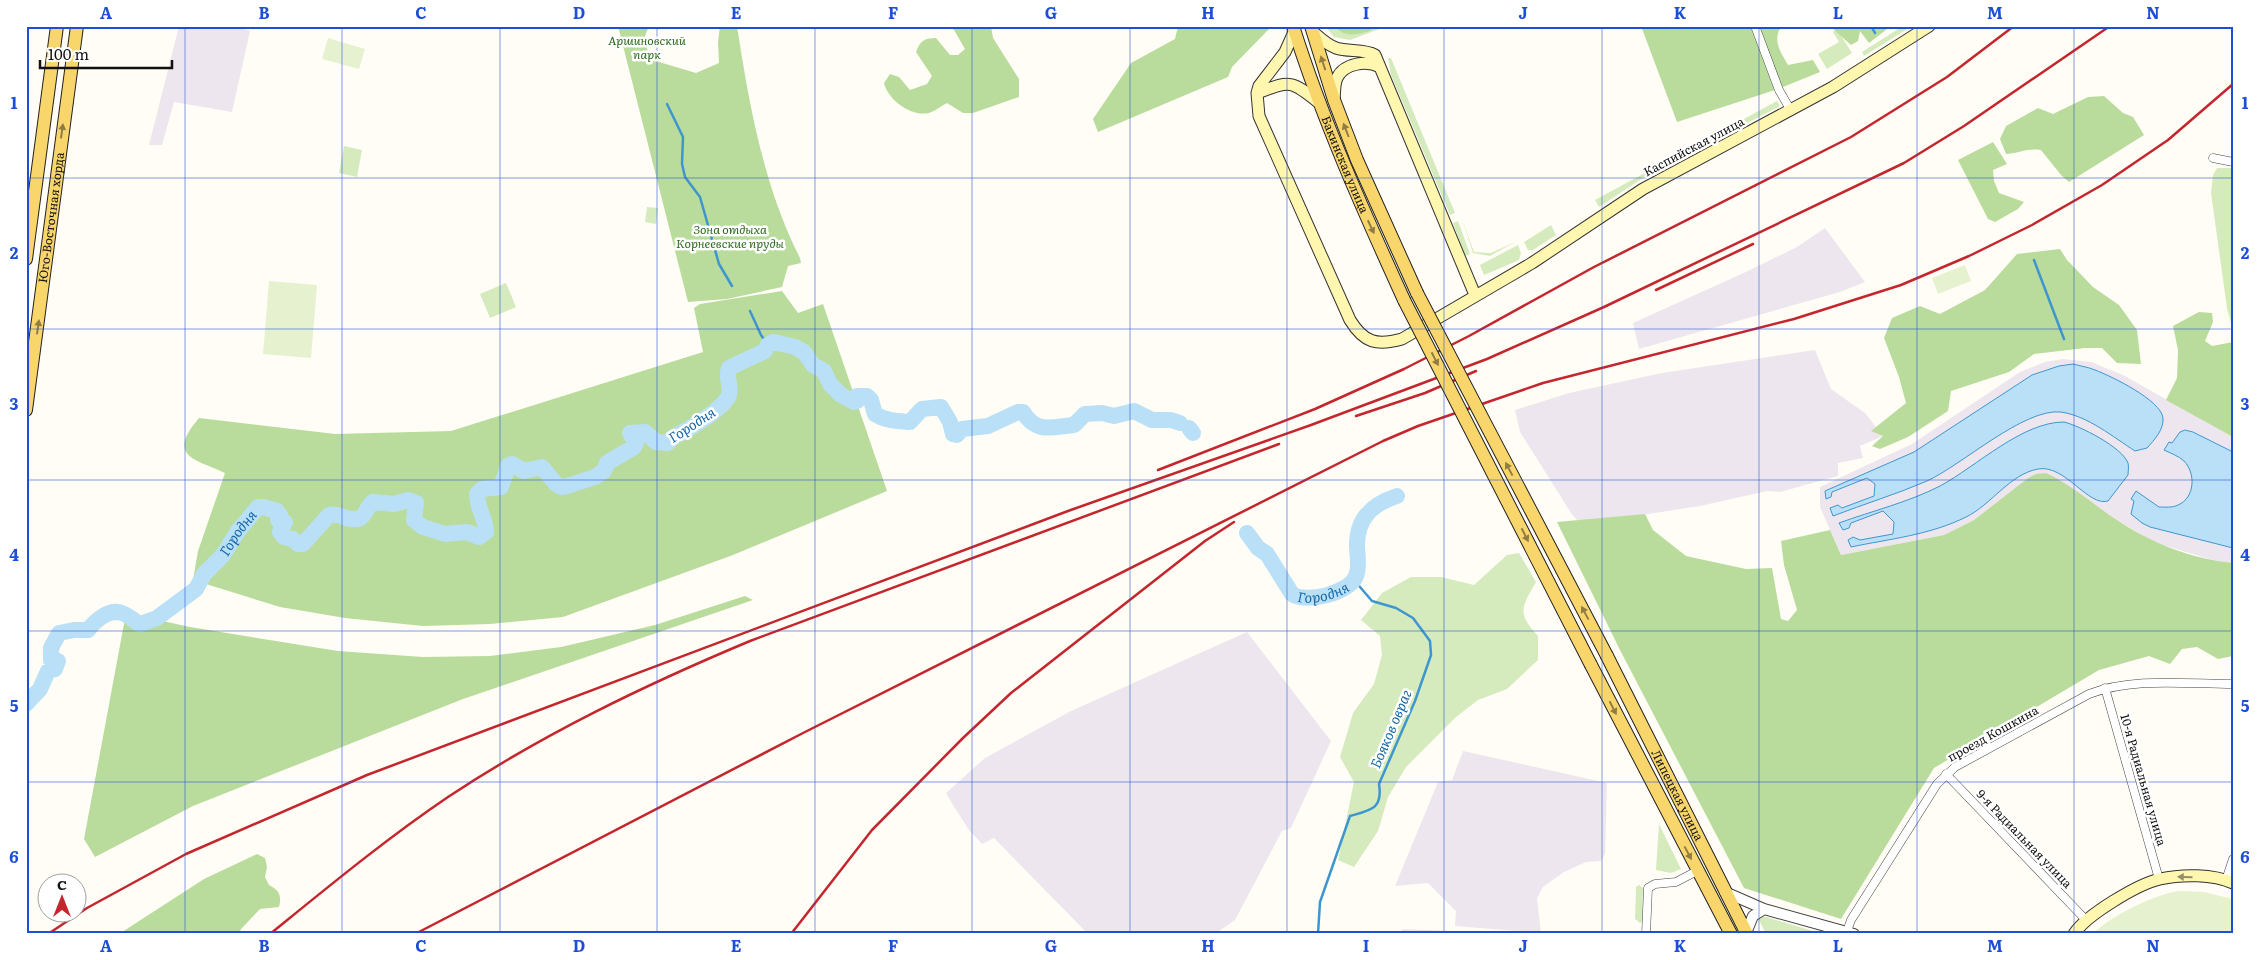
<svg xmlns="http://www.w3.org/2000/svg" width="2259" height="960" viewBox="0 0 2259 960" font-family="Literata,serif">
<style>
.industrial{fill:#eee6ef}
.green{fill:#d5ebbd}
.forest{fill:#b9dc9c}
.pitch{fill:#e6f2cf}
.water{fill:#b9e0f7;stroke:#3f96cf}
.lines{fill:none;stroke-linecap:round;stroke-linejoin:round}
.stream{stroke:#3f96cf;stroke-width:2.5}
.river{stroke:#b9e0f7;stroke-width:16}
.minor-casing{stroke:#444;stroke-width:9}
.tertiary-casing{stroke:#444;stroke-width:12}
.secondary-casing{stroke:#333;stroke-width:13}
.primary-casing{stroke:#222;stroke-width:14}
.minor{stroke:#fff;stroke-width:8}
.tertiary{stroke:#fff;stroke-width:10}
.secondary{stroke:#fff6b0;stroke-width:11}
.primary{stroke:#f9d66b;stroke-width:12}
.rail{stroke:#c4262e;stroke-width:2.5}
.primary-bridge-casing{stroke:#222;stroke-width:14;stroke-linecap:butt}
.primary-bridge{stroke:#f9d66b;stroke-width:12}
.oneway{fill:#917d42}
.oneway2{fill:#948f68}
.grid{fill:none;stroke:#1d4ed8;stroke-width:1;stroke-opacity:0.55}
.labels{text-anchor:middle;stroke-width:5;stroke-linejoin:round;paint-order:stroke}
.park-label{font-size:12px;font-style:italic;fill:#2f6b1f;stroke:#fff}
.street-label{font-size:12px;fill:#111;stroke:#fff}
.water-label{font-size:14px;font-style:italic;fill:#1768a6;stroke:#fff}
.neatline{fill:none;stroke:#1d4ed8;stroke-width:2}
.grid-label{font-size:16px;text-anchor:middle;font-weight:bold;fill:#1d4ed8}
</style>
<rect width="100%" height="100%" fill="#fffdf5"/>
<path class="industrial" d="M 179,26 L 234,26 L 250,31 L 232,112 L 174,102 L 162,145 L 149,145 Z
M 1825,228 L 1865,282 L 1840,292 L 1639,349 L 1633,323 L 1748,271 L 1797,247 Z
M 1815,350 L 1831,389 L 1865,413 L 1883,436 L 1860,446 L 1863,458 L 1838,463 L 1838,476 L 1780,492 L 1767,491 L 1700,506 L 1635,516 L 1578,521 L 1571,513 L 1520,432 L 1515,410 L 1569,393 L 1662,373 Z
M 2063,359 L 2091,362 L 2123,375 L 2233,437 L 2233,563 L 2216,561 L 2156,543 L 2120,522 L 2062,482 L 2046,473 L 2028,478 L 1974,520 L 1944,535 L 1841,555 L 1820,507 L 1820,487 L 1912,444 L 2020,372 L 2045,362 Z
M 1247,632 L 1331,741 L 1291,828 L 1282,831 L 1235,920 L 1215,934 L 1088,934 L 994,838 L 982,844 L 969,830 L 948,797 L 946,793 L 985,758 L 1071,711 Z
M 1463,751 L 1607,783 L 1605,854 L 1601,861 L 1586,862 L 1564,872 L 1543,887 L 1537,898 L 1541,933 L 1455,926 L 1456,911 L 1428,883 L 1395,886 L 1438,782 L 1452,780 Z
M 1403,929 L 1528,934 L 1397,934 Z"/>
<path class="green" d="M 1325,26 L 1387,26 L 1350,40 L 1334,37 Z
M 1903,26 L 1912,26 L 1864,56 L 1862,52 Z
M 1837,29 L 1852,53 L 1827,69 L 1818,54 L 1839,42 L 1833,32 Z
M 1388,58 L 1391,58 L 1455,213 L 1450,215 L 1391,75 Z
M 1777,101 L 1780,106 L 1646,176 L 1599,207 L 1595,200 Z
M 344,146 L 362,150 L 357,177 L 339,173 Z
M 2217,168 L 2233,168 L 2233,331 L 2227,308 L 2211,193 L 2213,175 Z
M 647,207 L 658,208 L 656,224 L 645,222 Z
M 1462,219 L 1474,252 L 1491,253 L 1515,242 L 1490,256 L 1473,253 Z
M 1458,221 L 1470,254 L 1465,256 L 1453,223 Z
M 1551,225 L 1556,235 L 1533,250 L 1528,250 L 1524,242 Z
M 1518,245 L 1521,253 L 1519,260 L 1484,275 L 1480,265 Z
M 506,283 L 516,307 L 490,318 L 480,294 Z
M 1519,553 L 1536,582 C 1521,608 1517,613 1538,636 L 1538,660 L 1507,689 L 1478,700 L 1456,717 L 1406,767 L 1388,797 L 1378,831 L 1354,867 L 1338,860 L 1354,782 L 1340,757 L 1353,713 L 1374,684 L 1382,655 L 1380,636 L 1361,620 L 1382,593 L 1411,577 L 1441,577 L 1474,585 L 1507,555 Z
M 1659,824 L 1681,869 L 1671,873 L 1656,870 Z
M 1639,885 L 1643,888 L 1642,922 L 1640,923 L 1635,919 L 1636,887 Z
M 1756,914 L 1823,934 L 1766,934 Z"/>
<path class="forest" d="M 618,26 L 649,26 L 645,36 L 649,59 L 696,73 L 719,63 L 718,42 L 720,26 L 737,26 C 749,104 764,188 800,258 L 801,263 L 788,266 L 782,287 L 727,299 L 688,302 Z
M 948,26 L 991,26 L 993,38 L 1019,79 L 1019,97 L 973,113 L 963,113 L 947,103 C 941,106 935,111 929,113 C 911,117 888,100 884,83 L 890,74 L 899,77 L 910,90 L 927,84 L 932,76 L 916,52 C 920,41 924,38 936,38 L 950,55 L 958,55 L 965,49 L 954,30 Z
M 1178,26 L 1269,26 L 1269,29 L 1232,67 L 1228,77 L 1098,132 L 1093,119 L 1131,63 L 1175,39 Z
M 1334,26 L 1373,26 L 1370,31 C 1355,35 1346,38 1334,26 Z
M 1641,26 L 1787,26 L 1779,30 C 1774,44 1781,52 1788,65 L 1813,60 L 1820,72 L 1778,89 L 1677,122 Z
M 1830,26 L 1891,26 L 1869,43 L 1860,31 L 1858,41 L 1851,45 Z
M 2104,96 L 2123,113 L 2133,117 L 2144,135 L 2069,182 L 2061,175 L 2041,150 C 2025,148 2021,153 2006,154 L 2000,139 L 2006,126 L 2038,108 L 2053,114 L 2088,97 Z
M 1993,142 L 2007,164 L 1993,170 L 1994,181 L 1999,193 L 2024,202 L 2018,209 L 1995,222 L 1988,219 L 1958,160 Z
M 2060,249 L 2067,260 L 2093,287 L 2119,305 L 2137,330 L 2141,364 L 2117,363 L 2102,348 L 2085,348 L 2034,354 L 2009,372 L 1951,391 L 1948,411 L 1908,437 L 1880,449 L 1872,446 L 1883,436 L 1871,431 L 1906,403 L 1899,377 L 1884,338 L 1892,318 L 1920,306 L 1940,314 L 1985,290 L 2017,254 Z
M 782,291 L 798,313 L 823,304 L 887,491 L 733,555 L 563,617 L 490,624 L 423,626 L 345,618 L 280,607 L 193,580 L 198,551 L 225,473 C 195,459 166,457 199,418 L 335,434 L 451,431 L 703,352 L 694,308 L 700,304 Z
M 2199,312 L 2212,313 L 2213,322 L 2205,341 L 2212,346 L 2233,342 L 2233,437 L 2166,400 L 2177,378 L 2178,350 L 2173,326 Z
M 2046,473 C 2072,485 2094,505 2117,520 C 2151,543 2192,559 2233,563 L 2233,656 L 2218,659 L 2197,647 L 2182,649 L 2170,664 L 2149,656 L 2099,670 L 1934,768 L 1841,919 L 1744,888 L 1620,650 L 1557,522 L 1645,514 L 1653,530 L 1686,556 L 1746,569 L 1772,568 L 1781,619 L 1788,621 L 1797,610 L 1784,565 L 1781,541 L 1830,530 L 1841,555 L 1944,535 L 1974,520 L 2028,478 L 2036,474 Z
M 745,596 L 753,600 L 463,699 L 193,806 L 95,857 L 84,839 L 126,613 L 190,627 L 338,651 L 423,657 L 490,656 L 561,647 L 655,625 Z
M 257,854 L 265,858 L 267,867 L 265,877 L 269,885 C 279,890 282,895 279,907 L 260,909 L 241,929 L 239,934 L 119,934 L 204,879 Z"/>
<path class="pitch" d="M 328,38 L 365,49 L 359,69 L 322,59 Z
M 1965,265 L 1971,281 L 1938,294 L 1932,278 Z
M 269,281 L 317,285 L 311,358 L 263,354 Z
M 2179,891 L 2204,892 L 2233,899 L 2233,934 L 2093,934 C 2110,916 2155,894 2179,891 Z"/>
<path class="water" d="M 2073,364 C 2080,366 2088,367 2095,370 C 2111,376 2161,400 2163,418 C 2164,430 2154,440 2147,448 L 2135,451 C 2113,437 2088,416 2061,412 C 2024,408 1962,465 1927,481 C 1897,494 1864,504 1833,516 L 1830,508 L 1838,505 L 1842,508 L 1874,496 L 1875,484 L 1867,478 L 1832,492 L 1831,497 L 1826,499 L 1825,491 L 1914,452 L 2032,375 L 2059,366 Z
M 2064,422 C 2080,426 2122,447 2128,463 C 2129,467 2128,471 2128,475 L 2108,501 C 2088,507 2065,464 2038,469 C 2010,474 1991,505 1966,517 C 1930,535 1889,539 1851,547 L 1848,540 L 1853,537 L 1860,540 L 1893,534 L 1894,522 L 1883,511 L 1851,523 L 1849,528 L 1843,530 L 1839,523 C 1872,511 1909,502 1940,486 C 1977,466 2022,422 2064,422 Z
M 2185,430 L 2193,432 L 2233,452 L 2233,548 L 2150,527 L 2142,523 L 2131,514 L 2134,501 L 2131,499 L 2136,491 L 2159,507 C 2165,507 2172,508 2178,505 C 2195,498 2196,473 2184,461 C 2179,456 2170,453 2164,450 L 2169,442 L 2172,443 L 2180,432 Z"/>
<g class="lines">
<path class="stream" d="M 1871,26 L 1875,33
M 667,104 L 683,137 L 682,164 L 685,177 L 700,197 L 719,264 L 732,286
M 2034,260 L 2064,339
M 750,311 L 761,335 L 768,345
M 1318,934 L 1320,902 L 1350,816 C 1371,810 1383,809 1379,784 L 1415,701 L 1431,655 L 1430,641 L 1413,618 L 1396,608 L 1372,601 L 1354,580"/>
<g class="river">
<path d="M 1189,428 L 1193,433"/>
<path id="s1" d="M 1247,533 L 1258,548 L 1267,554 L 1292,594 C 1306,604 1350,593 1356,576 C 1360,567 1357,555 1357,545 C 1357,518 1372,504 1397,496"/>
<path id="s2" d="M 26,704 L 40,689 L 48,671 L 55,669 L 58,661 L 51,660 L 51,648 L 59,633 L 74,630 L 88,630 C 95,621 109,608 122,613 C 128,615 134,621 140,624 L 157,618 L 196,589 L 204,574 L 223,555 L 238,531 L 258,507 L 263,507 L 277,511 L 280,515 L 278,520 L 285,522 L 280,532 L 284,537 L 293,539 L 298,544 L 303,544 L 329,515 C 341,512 348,523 360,518 C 366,515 367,506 373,502 L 394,504 L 408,500 L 416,503 L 414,520 L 423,527 L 445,534 L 467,532 L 479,537 L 486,532 C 486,518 477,510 477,494 L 482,489 L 501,487 L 508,466 L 512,464 L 524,471 L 542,467 L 556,484 L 561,487 L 567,486 L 595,477 L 604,471 L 607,463 L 634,447 L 636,443 L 630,433 L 645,432 L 656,442 L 668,443 L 672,438 C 686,431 724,409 729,395 C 732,386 725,377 729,368 L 765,351 L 768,345 L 774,342 L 795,347 L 804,352 L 813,365 L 824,371 L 830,384 L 841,395 L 854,402 L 857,401 L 857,396 L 867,396 L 871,400 L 875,414 C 886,421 897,421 910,422 L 922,409 L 941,407 L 950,422 L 953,434 L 957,435 L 962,429 L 988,426 L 1018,412 L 1023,412 C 1036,434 1052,427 1074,425 L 1085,414 L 1102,413 L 1114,416 L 1134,411 L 1152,420 L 1171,420 L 1180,423"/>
</g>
<defs>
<path id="minor" d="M 1755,26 L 1779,90 L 1791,111
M 2213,158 L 2233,162
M 2105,688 L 2159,879
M 1946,774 L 2085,919
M 2226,880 L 2233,859
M 1646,934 L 1648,888 L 1655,884 L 1676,882 L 1697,871
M 1846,934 L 1851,920 L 1937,784 L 1955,767 L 2089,694 C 2133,677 2185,684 2233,684"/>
<path id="tertiary" d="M 1725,892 L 1764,909 L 1854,934
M 1746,933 L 1753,916 L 1764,909"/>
<path id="secondary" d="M 1294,32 L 1285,52 L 1259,86 L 1257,93 L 1259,116 L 1350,320 C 1364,343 1377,346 1402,339 L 1532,263 L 1643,189 L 1833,87 L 1929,26
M 1313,32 C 1320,38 1327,45 1336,48 C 1348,52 1364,49 1375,55 L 1475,295
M 1257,93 C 1290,81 1290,79 1318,102
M 1334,99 C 1335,92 1334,84 1337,78 C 1344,63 1367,60 1380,67
M 2074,934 C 2086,915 2138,884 2160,879 C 2182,874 2213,874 2233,883"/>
<g id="primary">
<path id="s3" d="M 1293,26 C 1323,121 1363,210 1404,300"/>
<path d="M 1311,26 L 1334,100 L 1357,160 L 1417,293"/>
<path d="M 26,259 L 57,26"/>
<path id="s4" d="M 26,410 L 77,26"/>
<path id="s5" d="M 1607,656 L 1747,934"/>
<path d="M 1591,665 L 1731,934"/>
</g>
</defs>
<use href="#minor" class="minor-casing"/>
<use href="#tertiary" class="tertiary-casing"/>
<use href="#secondary" class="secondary-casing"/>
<use href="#primary" class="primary-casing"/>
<use href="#minor" class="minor"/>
<use href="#tertiary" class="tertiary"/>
<use href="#secondary" class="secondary"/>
<use href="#primary" class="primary"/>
<path class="rail" d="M 1656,290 L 1753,244
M 1356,416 L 1425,393 L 1476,371
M 1158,470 L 1315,409 L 1404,369 L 1469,336 L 1594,267 L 1851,137 L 1947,77 L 2014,26
M 48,934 L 87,908 L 186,854 L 367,775 L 1068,511 L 1311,425 L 1487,359 L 1604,307 L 1904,163 L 1964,126 L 2110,26
M 270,934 C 328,887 386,839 448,797 C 543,734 645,685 750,641 L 1279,444
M 415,934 L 805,732 L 1383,441 L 1418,426 L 1543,383 L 1794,319 L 1901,285 L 1969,256 L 2032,225 L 2102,185 L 2168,140 L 2233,84
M 791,934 L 872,830 L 963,738 L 1011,693 L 1205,541 L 1234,522"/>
<defs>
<path id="primary-bridge" d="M 1417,293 L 1607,656
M 1404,300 L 1591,665"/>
</defs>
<use href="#primary-bridge" class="primary-bridge-casing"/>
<use href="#primary-bridge" class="primary-bridge"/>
</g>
<defs><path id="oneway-solid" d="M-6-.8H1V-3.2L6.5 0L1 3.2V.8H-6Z" transform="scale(1.25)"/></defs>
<g class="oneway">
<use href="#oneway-solid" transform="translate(1323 63) rotate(-108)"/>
<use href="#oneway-solid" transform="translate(1346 130) rotate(-111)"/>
<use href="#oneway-solid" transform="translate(62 131) rotate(-82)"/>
<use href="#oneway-solid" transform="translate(1371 227) rotate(65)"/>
<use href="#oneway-solid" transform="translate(38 327) rotate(-82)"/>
<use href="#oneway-solid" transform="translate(1435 359) rotate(63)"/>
<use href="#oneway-solid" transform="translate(1509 469) rotate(-118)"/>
<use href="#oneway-solid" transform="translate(1525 535) rotate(63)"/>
<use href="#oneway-solid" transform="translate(1585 613) rotate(-118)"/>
<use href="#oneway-solid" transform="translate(1613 708) rotate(63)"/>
<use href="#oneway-solid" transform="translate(1688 853) rotate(62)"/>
</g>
<use class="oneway2" href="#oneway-solid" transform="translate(2185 877) rotate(-179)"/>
<path class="grid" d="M 185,26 L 185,934M 342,26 L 342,934M 500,26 L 500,934M 657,26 L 657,934M 815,26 L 815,934M 972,26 L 972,934M 1130,26 L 1130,934M 1287,26 L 1287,934M 1444,26 L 1444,934M 1602,26 L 1602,934M 1759,26 L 1759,934M 1917,26 L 1917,934M 2074,26 L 2074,934M 26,178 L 2233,178M 26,329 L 2233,329M 26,480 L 2233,480M 26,631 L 2233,631M 26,782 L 2233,782"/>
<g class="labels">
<g class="park-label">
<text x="647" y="45">Аршиновский<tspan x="647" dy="14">парк</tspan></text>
<text x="730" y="234">Зона отдыха<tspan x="730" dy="14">Корнеевские пруды</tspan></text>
</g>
<g class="street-label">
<text transform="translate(1694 147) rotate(-28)" y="4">Каспийская улица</text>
<text dy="4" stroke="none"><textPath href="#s3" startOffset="148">Бакинская улица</textPath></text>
<text dy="4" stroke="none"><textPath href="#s4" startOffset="194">Юго-Восточная хорда</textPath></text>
<text transform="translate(1993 734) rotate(-29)" y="4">проезд Кошкина</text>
<text transform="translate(2143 780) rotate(74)" y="4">10-я Радиальная улица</text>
<text dy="4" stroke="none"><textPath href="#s5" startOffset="156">Липецкая улица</textPath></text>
<text transform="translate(2024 839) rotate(46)" y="4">9-я Радиальная улица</text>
</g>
<g class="water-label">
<text transform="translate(692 425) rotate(-33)" y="5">Городня</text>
<text dy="5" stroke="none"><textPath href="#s2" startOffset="320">Городня</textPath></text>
<text dy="5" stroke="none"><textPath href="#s1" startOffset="109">Городня</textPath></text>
<text transform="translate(1391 729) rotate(-67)" y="5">Бояков овраг</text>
</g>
</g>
<rect width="2259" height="960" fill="none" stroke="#ffffff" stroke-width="55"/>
<g transform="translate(62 898)"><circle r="24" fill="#ffffff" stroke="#a0a0a0"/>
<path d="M0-4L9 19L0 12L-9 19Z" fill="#c4262e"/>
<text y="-8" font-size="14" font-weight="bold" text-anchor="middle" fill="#111111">С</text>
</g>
<path d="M40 60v8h132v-8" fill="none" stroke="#111111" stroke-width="2.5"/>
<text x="48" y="60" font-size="15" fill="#111111" stroke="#ffffff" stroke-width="4" paint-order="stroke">100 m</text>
<rect x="28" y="28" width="2204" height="904" class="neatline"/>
<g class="grid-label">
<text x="106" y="19">A</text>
<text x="264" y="19">B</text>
<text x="421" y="19">C</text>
<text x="579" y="19">D</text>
<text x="736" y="19">E</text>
<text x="893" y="19">F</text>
<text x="1051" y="19">G</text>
<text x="1208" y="19">H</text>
<text x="1366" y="19">I</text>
<text x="1523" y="19">J</text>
<text x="1680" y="19">K</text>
<text x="1838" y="19">L</text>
<text x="1995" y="19">M</text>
<text x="2153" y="19">N</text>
<text x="14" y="109">1</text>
<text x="2245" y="109">1</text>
<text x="14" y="259">2</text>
<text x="2245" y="259">2</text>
<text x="14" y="410">3</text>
<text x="2245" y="410">3</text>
<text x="14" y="561">4</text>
<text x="2245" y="561">4</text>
<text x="14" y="712">5</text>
<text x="2245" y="712">5</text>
<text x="14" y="863">6</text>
<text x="2245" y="863">6</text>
<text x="106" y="952">A</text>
<text x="264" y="952">B</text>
<text x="421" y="952">C</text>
<text x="579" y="952">D</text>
<text x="736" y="952">E</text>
<text x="893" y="952">F</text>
<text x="1051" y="952">G</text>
<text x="1208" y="952">H</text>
<text x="1366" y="952">I</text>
<text x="1523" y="952">J</text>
<text x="1680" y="952">K</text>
<text x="1838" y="952">L</text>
<text x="1995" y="952">M</text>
<text x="2153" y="952">N</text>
</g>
</svg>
